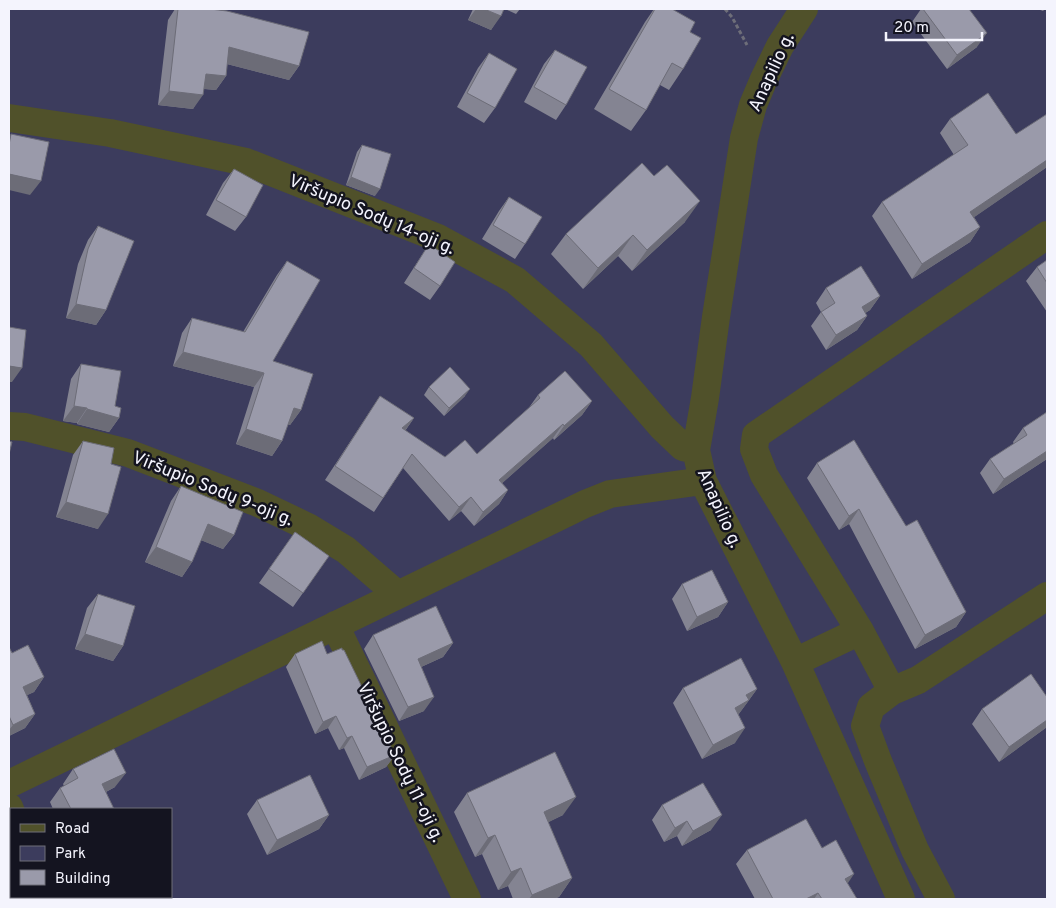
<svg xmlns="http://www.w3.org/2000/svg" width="1056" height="908" viewBox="0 0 1056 908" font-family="Overpass,sans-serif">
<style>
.green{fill:#3c3c5d;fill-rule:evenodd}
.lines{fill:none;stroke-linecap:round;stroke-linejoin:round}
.path{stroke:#6e6e79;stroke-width:3;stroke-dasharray:4 2.5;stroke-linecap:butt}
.minor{stroke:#50512a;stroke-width:28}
.wall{fill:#848492}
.shaded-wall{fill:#6c6c77}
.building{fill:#9a9aaa;stroke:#6c6c77}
.labels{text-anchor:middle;stroke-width:5;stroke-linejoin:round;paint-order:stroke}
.street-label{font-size:18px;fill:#f4f4fd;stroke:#141420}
</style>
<rect width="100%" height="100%" fill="#1d1d29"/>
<path class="green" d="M 9,9 L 1047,9 L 1047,899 L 9,899 ZM 11,809 L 171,809 L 171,897 L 11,897 Z"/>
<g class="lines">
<path class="path" d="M 725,9 L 732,17 L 747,45"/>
<path class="minor" d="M 804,9 L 780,46 L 764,79 L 753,105 L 744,138 L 716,317 L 705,398 L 696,450 L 703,481 L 795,662 L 901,899
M 9,118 L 110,133 L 246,162 L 438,238 L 515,280 L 591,345 L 662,427 L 683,447 L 696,450
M 9,426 L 25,427 L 128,453 L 258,503 L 308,527 L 346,550 L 397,594
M 335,625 L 467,899
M 795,662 L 860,631
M 892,691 L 918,680 L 1047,596
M 9,784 L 585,504 L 610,494 L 703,481
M 9,807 L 11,812
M 53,897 L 54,899
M 941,899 L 915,850 L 878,761 L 865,726 L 871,707 L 892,691 L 860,631 L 764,475 L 754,449 L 756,435 L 1047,235"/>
</g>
<path class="wall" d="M 175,9 L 210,9 L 299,66 L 289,80 L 227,64 L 226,76 L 216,90 L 204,89 L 193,109 L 158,105 L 168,20 Z
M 473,9 L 504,9 L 491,30 L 468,20 Z
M 505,9 L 520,9 L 516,14 Z
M 654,9 L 672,9 L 690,32 L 683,69 L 669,90 L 660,85 L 646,110 L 631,131 L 594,109 L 645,22 Z
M 921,9 L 969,9 L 977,47 L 947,69 L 912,22 Z
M 1038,9 L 1045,9 L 1043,11 Z
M 555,50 L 566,105 L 556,120 L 524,102 L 544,64 Z
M 489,53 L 495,108 L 484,123 L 457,107 L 478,68 Z
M 950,119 L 1016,134 L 1047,167 L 974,217 L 980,227 L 970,242 L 912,279 L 872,216 L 882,202 L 954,155 L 940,133 Z
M 362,145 L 375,196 L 346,185 L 357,152 Z
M 234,169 L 246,217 L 235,231 L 206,215 L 223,183 Z
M 654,176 L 685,222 L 632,271 L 618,256 L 583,289 L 551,254 L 566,234 Z
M 509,197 L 525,244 L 515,259 L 482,239 L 499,211 Z
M 98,226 L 106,310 L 96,325 L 66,318 L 78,264 L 88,240 Z
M 429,244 L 440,286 L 430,300 L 404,283 Z
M 1047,260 L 1047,312 L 1026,281 L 1037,267 Z
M 287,261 L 273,361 L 301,410 L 290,425 L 288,424 L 282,441 L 272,456 L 236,444 L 254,387 L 173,366 L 182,333 L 192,318 L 243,332 L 277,275 Z
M 826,288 L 880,296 L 870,310 L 865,313 L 867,316 L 857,330 L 826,350 L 811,326 L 821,312 L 816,303 Z
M 81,364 L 115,406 L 119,418 L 109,432 L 77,424 L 77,423 L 63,421 L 71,379 Z
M 429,387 L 465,396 L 444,416 L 424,395 Z
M 538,395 L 592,401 L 582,415 L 554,440 L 553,438 L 502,483 L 508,490 L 499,504 L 474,526 L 461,511 L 449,521 L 403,468 L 374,512 L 325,480 L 380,396 L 414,418 L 405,431 L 445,457 L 477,454 L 528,409 Z
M 1047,412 L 1047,459 L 993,494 L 980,473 L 990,459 L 1014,444 L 1013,442 L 1023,428 Z
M 83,441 L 98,529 L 56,517 L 73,455 Z
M 817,463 L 906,526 L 966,612 L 956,627 L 915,649 L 849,524 L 839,530 L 807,478 Z
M 181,486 L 234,535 L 223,549 L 201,540 L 192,562 L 182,577 L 145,562 L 171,501 Z
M 295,532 L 329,556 L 293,607 L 259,583 Z
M 682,584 L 728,602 L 718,617 L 687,631 L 672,599 Z
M 98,594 L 123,646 L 113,661 L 75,649 L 87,608 Z
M 373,635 L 453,643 L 443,657 L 421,667 L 424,711 L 399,721 L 364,649 Z
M 9,647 L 12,653 L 44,677 L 34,692 L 27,695 L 35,714 L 25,728 L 9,736 Z
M 295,654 L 327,654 L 395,755 L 386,767 L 359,780 L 344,748 L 339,750 L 328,728 L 315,734 L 286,667 Z
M 683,688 L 757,689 L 738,715 L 735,743 L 702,759 L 673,703 Z
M 1047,697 L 1047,727 L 999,762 L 972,724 L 982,709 Z
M 73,769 L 115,787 L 106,792 L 114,809 L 53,809 L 50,802 L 60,788 L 64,786 L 63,784 Z
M 467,793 L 563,815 L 548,822 L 572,878 L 559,897 L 553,899 L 513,899 L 508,886 L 498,890 L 482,854 L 475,857 L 454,812 Z
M 257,800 L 329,815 L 319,829 L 267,855 L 247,814 Z
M 662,805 L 711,830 L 682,846 L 677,836 L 664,842 L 652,820 Z
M 822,848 L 848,884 L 857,899 L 755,899 L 736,864 L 747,850 Z
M 78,897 L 118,897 L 113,899 L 79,899 Z"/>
<path class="shaded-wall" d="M 476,9 L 484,9 L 501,16 L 491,30 L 468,20 Z
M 987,33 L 977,47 L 947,69 L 957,55 Z
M 229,47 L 299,66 L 289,80 L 219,62 Z
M 206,74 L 226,76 L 216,90 L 196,88 Z
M 169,91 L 203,95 L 193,109 L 158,105 Z
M 1047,160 L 1047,167 L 960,227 L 970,212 Z
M 9,174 L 41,181 L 30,195 L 9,190 Z
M 351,177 L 380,189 L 375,196 L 346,185 Z
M 700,201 L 685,222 L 632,271 L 647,250 Z
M 980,227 L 970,242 L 912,279 L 922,264 Z
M 633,235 L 618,256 L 583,289 L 598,268 Z
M 880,296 L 870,310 L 852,322 L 862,307 Z
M 76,304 L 106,310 L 96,325 L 66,318 Z
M 867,316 L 857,330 L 826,350 L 836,335 Z
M 183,352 L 264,373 L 254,387 L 173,366 Z
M 9,366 L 22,368 L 12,382 L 9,382 Z
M 470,389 L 465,396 L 444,416 L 449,408 Z
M 592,401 L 582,415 L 554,440 L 564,426 Z
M 74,406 L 87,408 L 77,423 L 63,421 Z
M 294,408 L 301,410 L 290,425 L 283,423 Z
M 87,409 L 119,418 L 109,432 L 77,424 Z
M 414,418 L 404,432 L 402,428 Z
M 563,424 L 553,438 L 490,494 L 499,480 Z
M 246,429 L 282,441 L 272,456 L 236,444 Z
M 1047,451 L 1047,459 L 993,494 L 1004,479 Z
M 508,490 L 499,504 L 474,526 L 483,512 Z
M 471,497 L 461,511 L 449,521 L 459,507 Z
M 66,502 L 108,514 L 98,529 L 56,517 Z
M 859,509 L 849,524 L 839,530 L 849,516 Z
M 208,524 L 234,535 L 223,549 L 198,539 Z
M 156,547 L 192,562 L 182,577 L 145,562 Z
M 728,602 L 718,617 L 687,631 L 697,617 Z
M 966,612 L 956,627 L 915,649 L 925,635 Z
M 85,634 L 123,646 L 113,661 L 75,649 Z
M 453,643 L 443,657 L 408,673 L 418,659 Z
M 44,677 L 34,692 L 13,702 L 23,687 Z
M 757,689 L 747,703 L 738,715 L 735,708 L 746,695 Z
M 434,697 L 424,711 L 399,721 L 408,707 Z
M 35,714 L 25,728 L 9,736 L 9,730 L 13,725 Z
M 336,716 L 328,728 L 315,734 L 323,722 Z
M 1047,720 L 1047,727 L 999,762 L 1009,747 Z
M 745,728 L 735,743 L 702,759 L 713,745 Z
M 352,736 L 344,748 L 339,750 L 347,738 Z
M 395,755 L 386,767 L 359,780 L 367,767 Z
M 126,773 L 115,787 L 92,799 L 102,784 Z
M 576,797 L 563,815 L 531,831 L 544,812 Z
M 329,815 L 319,829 L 267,855 L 277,840 Z
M 722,815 L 711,830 L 682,846 L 693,831 Z
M 687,821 L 677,836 L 664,842 L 675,828 Z
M 495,835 L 482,854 L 475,857 L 488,838 Z
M 521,868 L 508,886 L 498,890 L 511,872 Z
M 854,874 L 844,889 L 845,879 Z
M 572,878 L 559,897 L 553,899 L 529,899 L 532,895 Z
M 818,893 L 814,899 L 806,899 Z
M 110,897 L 118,897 L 113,899 L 105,899 Z"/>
<path class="building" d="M 178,9 L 210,9 L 227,11 L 309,32 L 299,66 L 229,47 L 226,76 L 206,74 L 203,95 L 169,91 Z
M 484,9 L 504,9 L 501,16 Z
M 655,9 L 672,9 L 695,22 L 690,32 L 701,38 L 683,69 L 672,63 L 646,110 L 609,89 Z
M 923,9 L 969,9 L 987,33 L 957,55 Z
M 555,50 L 587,67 L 566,105 L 534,87 Z
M 489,53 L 517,69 L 495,108 L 467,93 Z
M 988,93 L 1016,134 L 1047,114 L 1047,160 L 970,212 L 980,227 L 922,264 L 882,202 L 968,145 L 950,119 Z
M 11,134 L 49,142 L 41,181 L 9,174 L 9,145 Z
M 362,145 L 391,154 L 380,189 L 351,177 Z
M 642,163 L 654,176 L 667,165 L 700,201 L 647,250 L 633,235 L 598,268 L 566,234 Z
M 234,169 L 263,185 L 246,217 L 216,200 Z
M 509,197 L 542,217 L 525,244 L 493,225 Z
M 98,226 L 134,241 L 106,310 L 76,304 L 88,249 Z
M 429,244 L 455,262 L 440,286 L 414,268 Z
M 1047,260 L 1047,283 L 1037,267 Z
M 287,261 L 320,280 L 273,361 L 313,374 L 301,410 L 294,408 L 282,441 L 246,429 L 264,373 L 183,352 L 192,318 L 245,332 Z
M 861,266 L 880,296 L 862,307 L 867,316 L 836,335 L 821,312 L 835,303 L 826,288 Z
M 9,327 L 26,330 L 22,368 L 9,366 Z
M 81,364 L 121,371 L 115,406 L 121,408 L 119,418 L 87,409 L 87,408 L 74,406 Z
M 450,367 L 470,389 L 449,408 L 429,387 Z
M 565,371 L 592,401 L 564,426 L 563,424 L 499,480 L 508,490 L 483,512 L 471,497 L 459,507 L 412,454 L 383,498 L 335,466 L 380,396 L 414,418 L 402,428 L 445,457 L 465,440 L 477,454 L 540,398 L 538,395 Z
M 1047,412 L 1047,451 L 1004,479 L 990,459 L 1027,435 L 1023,428 Z
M 854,440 L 906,526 L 917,520 L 966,612 L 925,635 L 859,509 L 849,516 L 817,463 Z
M 9,441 L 12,442 L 9,454 Z
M 83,441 L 114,448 L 111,464 L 121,467 L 108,514 L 66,502 Z
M 181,486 L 243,512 L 234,535 L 208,524 L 192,562 L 156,547 Z
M 295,532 L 329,556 L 303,593 L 269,569 Z
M 712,570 L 728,602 L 697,617 L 682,584 Z
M 98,594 L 135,606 L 123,646 L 85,634 Z
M 436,606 L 453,643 L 418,659 L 434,697 L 408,707 L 373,635 Z
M 322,641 L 327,654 L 342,648 L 342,650 L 344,650 L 395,755 L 367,767 L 352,736 L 347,738 L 336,716 L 323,722 L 295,654 Z
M 28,645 L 44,677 L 23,687 L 35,714 L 13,725 L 9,716 L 9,647 L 12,653 Z
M 741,658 L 757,689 L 746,695 L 749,700 L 735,708 L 745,728 L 713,745 L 683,688 Z
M 1031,674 L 1047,697 L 1047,720 L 1009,747 L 982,709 Z
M 114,749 L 126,773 L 102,784 L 114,809 L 71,809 L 60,788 L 78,778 L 73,769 Z
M 555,752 L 576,797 L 544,812 L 572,878 L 532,895 L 521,868 L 511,872 L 495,835 L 488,838 L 467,793 Z
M 310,775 L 329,815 L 277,840 L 257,800 Z
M 703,783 L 722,815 L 693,831 L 687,821 L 675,828 L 662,805 Z
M 806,819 L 822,848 L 836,840 L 854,874 L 845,879 L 857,899 L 822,899 L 818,893 L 806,899 L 773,899 L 747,850 Z
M 11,861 L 11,897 L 34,897 L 35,899 L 9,899 L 9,862 Z
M 87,897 L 110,897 L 105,899 L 89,899 Z"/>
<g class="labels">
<g class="street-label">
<text transform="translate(771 72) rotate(-65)" y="6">Anapilio g.</text>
<text transform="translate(372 214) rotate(23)" y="6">Viršupio Sodų 14-oji g.</text>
<text transform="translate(213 488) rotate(22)" y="6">Viršupio Sodų 9-oji g.</text>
<text transform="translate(720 508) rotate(66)" y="6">Anapilio g.</text>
<text transform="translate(401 762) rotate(64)" y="6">Viršupio Sodų 11-oji g.</text>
</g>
</g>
<rect width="1056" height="908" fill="none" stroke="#f4f4fd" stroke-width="20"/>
<rect x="10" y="808" width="162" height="90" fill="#141420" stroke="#6e6e78"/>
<rect x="20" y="824" width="25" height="8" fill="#50512a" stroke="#6e6e78"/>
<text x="55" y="833" font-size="15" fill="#f4f4fd">Road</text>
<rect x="20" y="846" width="25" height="15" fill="#3c3c5d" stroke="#6e6e78"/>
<text x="55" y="858" font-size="15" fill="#f4f4fd">Park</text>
<rect x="20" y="870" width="25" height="15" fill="#9a9aaa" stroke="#6e6e78"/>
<text x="55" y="883" font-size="15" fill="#f4f4fd">Building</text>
<path d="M886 32v8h96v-8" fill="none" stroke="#f4f4fd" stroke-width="2.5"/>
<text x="894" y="32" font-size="15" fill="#f4f4fd" stroke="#141420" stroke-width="4" paint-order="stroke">20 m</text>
</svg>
